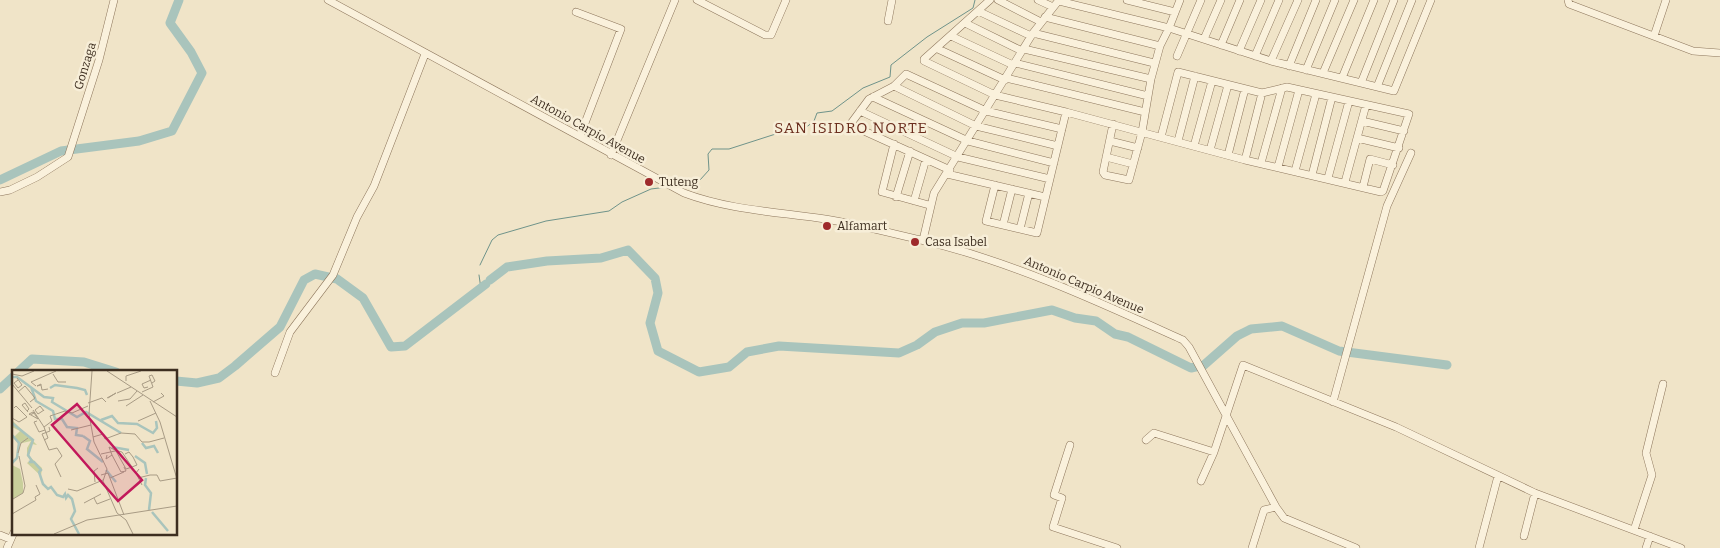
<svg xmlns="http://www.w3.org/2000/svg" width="1720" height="548" viewBox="0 0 1720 548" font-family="Bitter,serif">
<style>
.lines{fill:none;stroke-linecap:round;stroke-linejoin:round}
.stream{stroke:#6f938a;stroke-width:1}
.river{stroke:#a9c4bc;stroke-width:9}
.minor-casing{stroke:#8d765c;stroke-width:8}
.minor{stroke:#faf1dc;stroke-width:7}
.poi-dot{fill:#9e2a2b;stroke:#f7eed8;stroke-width:2}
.labels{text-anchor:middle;stroke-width:5;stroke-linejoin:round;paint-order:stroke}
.street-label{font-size:12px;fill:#3d2e20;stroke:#f7eed8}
.poi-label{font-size:12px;fill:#3d2e20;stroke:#f7eed8;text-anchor:start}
.quarter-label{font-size:15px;letter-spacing:1px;fill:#6b2e1e;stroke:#f7eed8}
.inset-river{fill:none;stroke:#a9c4bc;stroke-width:2.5}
.inset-road{fill:none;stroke:#a89b85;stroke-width:1}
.view{fill:#c2185b;fill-opacity:0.15;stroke:#c2185b;stroke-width:2.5}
.inset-edge{fill:none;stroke:#3d2e20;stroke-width:2.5}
</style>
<rect width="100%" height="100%" fill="#f0e4c8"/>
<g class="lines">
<path class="stream" d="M 676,185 L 700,180 L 709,170 L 708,154 L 712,149 L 729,149 L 785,131 L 798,134 L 814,121 L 817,113 L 832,111 L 863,88 L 890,77 L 891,65 L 927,37 L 973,8 L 975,0
M 480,265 L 492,240 L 498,235 L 546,221 L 609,211 L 622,202 L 651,189 L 667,187
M 479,275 L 481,289"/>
<path class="river" d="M 0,180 L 61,151 L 139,141 L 172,131 L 202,73 L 191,52 L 170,23 L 179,0
M 490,280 L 507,267 L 547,261 L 601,258 L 628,250 L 655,278 L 658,293 L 650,323 L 658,351 L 699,372 L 729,367 L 747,352 L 779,346 L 899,353 L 917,345 L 935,332 L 962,323 L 984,323 L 1052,310 L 1075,318 L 1096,321 L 1115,334 L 1128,337 L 1191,368 L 1204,365 L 1237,336 L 1251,329 L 1282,326 L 1339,351 L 1447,365
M 18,372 L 32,359 L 84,362 L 116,372
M 176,381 L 197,383 L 219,378 L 235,366 L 280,327 L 304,280 L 315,274 L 337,279 L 363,298 L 391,347 L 405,346 L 486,284
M 0,389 L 14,376"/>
<defs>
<path id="minor" d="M 328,0 L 684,193 C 729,210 778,212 825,219 C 857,224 890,233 921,240 C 1013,262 1097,301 1183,340 L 1189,347 L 1276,507 L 1284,518 L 1356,548
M 697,0 L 765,35 L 771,35 L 786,0
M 990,0 L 924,59 L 924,61 L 995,95 L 1066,112 L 1037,233 L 986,221 L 995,185
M 998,0 L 1041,22
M 1038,0 L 1053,7
M 1127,0 L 1175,12
M 1568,0 L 1569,4 L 1693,51 L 1720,53
M 1059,1 L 1169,28 L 1180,0
M 978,11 L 1031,36
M 576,12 L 621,29 L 580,136
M 1045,17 L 1160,46 L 1169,28 L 1271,61 L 1394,91 L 1431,0
M 888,21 L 892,0
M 965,23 L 1022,51
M 1033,33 L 1154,63
M 951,36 L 1013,65
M 1654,36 L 1666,0
M 1204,39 L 1221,0
M 1221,45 L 1240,0
M 938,49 L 1005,80
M 1024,49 L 1151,79 L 1160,46
M 1239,51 L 1261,0
M 1177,56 L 1201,0
M 1255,56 L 1279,0
M 1271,61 L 1298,0
M 1015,63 L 1148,96
M 1289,66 L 1316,0
M 1306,70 L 1335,0
M 1323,73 L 1354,0
M 1006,78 L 1145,112
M 1342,78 L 1374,0
M 1361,83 L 1394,0
M 894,86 L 976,126 L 1058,146
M 1377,87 L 1412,0
M 873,97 L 968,141 L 1054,163
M 860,111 L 958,157 L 1050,179
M 1066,112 L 1245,160 L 1381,192 L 1383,191 L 1409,114 L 1287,87 L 1262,93 L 1178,72 L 1161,137
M 1362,121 L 1404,131
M 1113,124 L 1103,172 L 1105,175 L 1129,180 L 1142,132 L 1151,79
M 1357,138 L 1399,148
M 1110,141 L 1138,148
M 1178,141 L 1195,76
M 894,144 L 882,192 L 929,205
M 1194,146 L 1212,81
M 1210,150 L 1228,85
M 611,155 L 675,0
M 1228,155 L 1245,89
M 1106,157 L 1133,164
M 1245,160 L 1262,93
M 1261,163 L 1282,88
M 1278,167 L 1299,90
M 950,170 L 853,126 L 852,122 L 869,99 L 894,86 L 906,74 L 986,111 L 1062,129
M 1295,171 L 1316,94
M 947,174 L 1045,197
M 1312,175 L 1332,97
M 1328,178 L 1349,101
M 1345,182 L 1366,105
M 1363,187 L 1370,159 L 1393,165
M 0,192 L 10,190 L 37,177 L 68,157 L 99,60 L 114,0
M 896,197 L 910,151
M 914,201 L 926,159
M 1003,225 L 1012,189
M 1020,229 L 1029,193
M 923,240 L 934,193 L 1033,33 L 1059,0
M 275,373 L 290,332 L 333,275 L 357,217 L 374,186 L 425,54
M 1333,402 L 1387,206 L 1411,153
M 1146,440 L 1154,433 L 1214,452
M 1070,445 L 1054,495 L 1062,498 L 1053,527 L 1117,548
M 1201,481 L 1214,452 L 1243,365 L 1396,427 L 1535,493 L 1681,548
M 1634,530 L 1652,475 L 1646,453 L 1663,384
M 0,535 L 10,539
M 1524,536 L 1535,493
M 7,548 L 14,532
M 1252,548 L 1264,510 L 1276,507
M 1479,548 L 1498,476
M 1646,548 L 1650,536"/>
</defs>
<use href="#minor" class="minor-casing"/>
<use href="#minor" class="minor"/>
</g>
<g class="poi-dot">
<circle cx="649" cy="182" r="5"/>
<circle cx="827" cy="226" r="5"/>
<circle cx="915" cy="242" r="5"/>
</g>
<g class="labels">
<g class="street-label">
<text transform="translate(85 66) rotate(-73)" y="4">Gonzaga</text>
<text transform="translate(588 129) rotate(29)" y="4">Antonio Carpio Avenue</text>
<text transform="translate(1084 285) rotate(23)" y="4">Antonio Carpio Avenue</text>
</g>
<g class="poi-label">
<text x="659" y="186">Tuteng</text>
<text x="837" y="230">Alfamart</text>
<text x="925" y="246">Casa Isabel</text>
</g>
<g class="quarter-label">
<text x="851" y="133">SAN ISIDRO NORTE</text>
</g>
</g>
<g transform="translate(12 370)">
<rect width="165" height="165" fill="#f0e4c8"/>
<path d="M 0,50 L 25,75 L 20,74 L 17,86 L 30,98 L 29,106 L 15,93 L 19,90 L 15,86 L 15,78 L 19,71 L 6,74 L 2,67 L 8,61 L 0,57 ZM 0,95 L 8,99 L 11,113 L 11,123 L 1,129 Z" fill="#c9cf9b"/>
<path class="inset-river" d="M 0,7 L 5,7 L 32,27 L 41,28 L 40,32 L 65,47 L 74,42 L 109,63M 19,17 L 24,31 L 41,41 L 43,49 L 50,49 L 55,57 L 65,58 L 64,65 L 71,66M 38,18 L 43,15 L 65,18 L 73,20 L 75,25M 89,50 L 100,46 L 106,53 L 125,54 L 141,63 L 145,58 L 144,51M 0,53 L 21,70 L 16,85 L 20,91 L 17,92 L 22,92 L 29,100 L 27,102 L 31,114 L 36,119 L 39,117 L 45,125 L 51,127 L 53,124 L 54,128 L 56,125 L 60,129 L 63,141 L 59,149 L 67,164M 0,65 L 7,73 L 5,88 L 0,93M 71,66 L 78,71 L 75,79 L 91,92M 130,73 L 134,78 L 142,76 L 146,83M 100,77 L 117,80M 123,86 L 133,93 L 135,104M 94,100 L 104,112M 134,108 L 133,115 L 139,123 L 137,140M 140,142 L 156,161"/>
<path class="inset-road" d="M 80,1 L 77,44 L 82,72 L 95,99 L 91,111 L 105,143 L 114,150 L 121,164M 95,1 L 165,47M 0,4 L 10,6 L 22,1M 41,4 L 46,12 L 54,12M 5,8 L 10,15 L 6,18 L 2,13 L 6,10M 114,11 L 114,6 L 129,1M 0,14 L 20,38M 29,15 L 25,16 L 29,14 L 29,15 L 30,20 L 36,19M 24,16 L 19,12 L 44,1M 136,17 L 132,18 L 130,14 L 139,10M 6,22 L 13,16 L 23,28 L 18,32M 130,22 L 141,17 L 137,6 L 140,5 L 143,11 L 140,13M 105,23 L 119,17M 95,28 L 104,23 L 96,28M 106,31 L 118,29 L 125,21M 138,31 L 148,52 L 165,109M 141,32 L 152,26 L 149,23M 76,33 L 90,28 L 94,32M 114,36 L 131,25M 21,40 L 32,57 L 36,68 L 32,70M 15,41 L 17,39 L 13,33 L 10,35 L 16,42M 32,41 L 28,36 L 23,40 L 26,44 L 32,40M 19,45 L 26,49 L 22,43 L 21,42 L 17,44 L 18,45 L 22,43 L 23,42M 0,48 L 7,52 L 15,47 L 4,36 L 2,38M 25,51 L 22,52 L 27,62 L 33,60M 126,51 L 144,43M 32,57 L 40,51 L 38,46 L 53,41 L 60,43 L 76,36M 37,57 L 38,61 L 30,64 L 37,80 L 45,78 L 50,86 L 43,94 L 49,107M 59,60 L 79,55M 81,67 L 91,64 L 93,69 L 109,63 L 123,64 L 130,72 L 137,72 L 152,68M 6,83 L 9,73 L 16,68M 89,84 L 103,81 L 106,81 L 110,82 L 120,97 L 114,99 L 104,81M 113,84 L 117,82 L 121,87 L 125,95 L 120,97M 95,85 L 94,89 L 100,85 L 97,77 L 105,81M 100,85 L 109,102 L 114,101 L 112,97M 127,99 L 124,103 L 130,115M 89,105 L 96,103 L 112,145M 98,108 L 112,102M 126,108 L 138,105 L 145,105 L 148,111 L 165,108M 83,112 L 82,101 L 86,98M 56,119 L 65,121 L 91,110M 82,128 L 85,134 L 98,129M 1,129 L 11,123 L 13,116 L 7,86M 72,133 L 89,124M 0,144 L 24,130 L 23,127 L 28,124 L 24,115M 42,164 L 75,150 L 165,136"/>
<path class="view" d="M 65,34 L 130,110 L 106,131 L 40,55 Z"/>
<rect width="165" height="165" class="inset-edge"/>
</g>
</svg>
